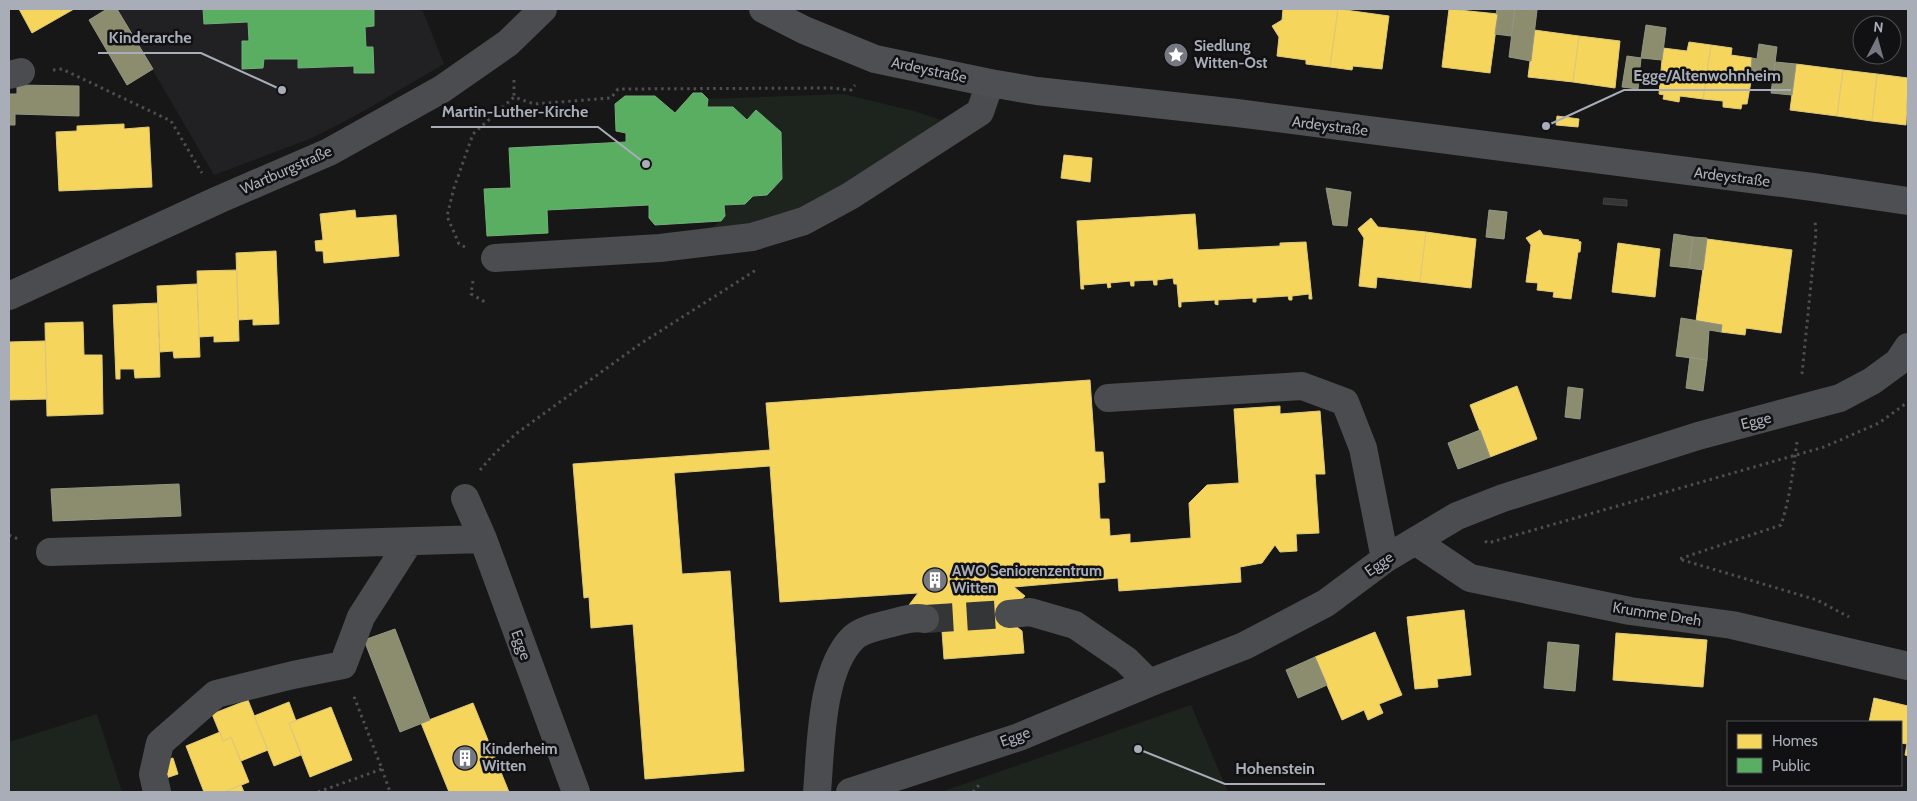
<svg xmlns="http://www.w3.org/2000/svg" width="1917" height="801" viewBox="0 0 1917 801" font-family="Cabin,sans-serif">
<style>
.built{fill:#212123}
.green{fill:#1d241e}
.homes{fill:#f6d55c;stroke:#dfc978}
.public{fill:#5aae61;stroke:#71ae7b}
.industry{fill:#8c8c6e;stroke:#949684}
.building{fill:#353536;stroke:#3f4043}
.lines{fill:none;stroke-linecap:round;stroke-linejoin:round}
.minor-tunnel{stroke:#343537;stroke-width:28;stroke-dasharray:28 14;stroke-linecap:butt}
.path{stroke:#4d4e52;stroke-width:3;stroke-dasharray:2.5 4;stroke-linecap:butt}
.minor{stroke:#4b4c50;stroke-width:28}
.major{stroke:#4d4f52;stroke-width:28}
.labels{text-anchor:middle;stroke-width:5;stroke-linejoin:round;paint-order:stroke}
.poi-label{font-size:15px;font-weight:bold;fill:#a8adb8;stroke:#111113;text-anchor:start}
.street-label{font-size:15px;fill:#a8adb8;stroke:#111113}
.leader{fill:none;stroke:#a8adb8;stroke-width:2}
.callout-dot{fill:#a8adb8;stroke:#111113;stroke-width:2}
.callout-label{font-size:16px;text-anchor:middle;font-weight:bold;fill:#a8adb8;stroke:#111113;stroke-width:5;stroke-linejoin:round;paint-order:stroke}
</style>
<rect width="100%" height="100%" fill="#171717"/>
<path class="built" d="M 117,9 L 422,9 L 444,64 L 355,116 L 312,138 L 214,175 Z"/>
<path class="green" d="M 843,94 L 914,111 L 941,120 L 889,159 L 813,206 L 739,231 L 707,231 L 721,221 L 725,216 L 724,205 L 744,204 L 753,196 L 767,195 L 782,179 L 781,132 L 756,111 L 747,120 L 733,107 L 707,107 L 708,99 Z
M 1191,705 L 1228,792 L 941,792 Z
M 97,714 L 122,792 L 9,792 L 9,742 Z"/>
<path class="homes" d="M 19,9 L 74,9 L 32,33 Z
M 1283,9 L 1338,9 L 1330,67 L 1306,64 L 1306,60 L 1277,56 L 1279,37 L 1272,26 L 1282,20 Z
M 1338,9 L 1389,16 L 1382,69 L 1353,66 L 1352,70 L 1330,67 Z
M 1449,9 L 1498,14 L 1490,73 L 1442,67 Z
M 1534,30 L 1579,36 L 1573,82 L 1528,77 Z
M 1579,36 L 1620,41 L 1615,88 L 1573,82 Z
M 1689,42 L 1711,45 L 1703,99 L 1680,96 L 1679,102 L 1663,99 L 1664,95 L 1659,94 L 1663,48 L 1687,51 Z
M 1711,45 L 1732,48 L 1731,55 L 1752,58 L 1751,72 L 1753,72 L 1752,76 L 1747,104 L 1742,104 L 1741,109 L 1723,107 L 1723,101 L 1703,99 Z
M 1796,64 L 1843,70 L 1837,116 L 1790,110 Z
M 1843,70 L 1877,74 L 1872,121 L 1837,116 Z
M 1877,74 L 1908,78 L 1906,125 L 1872,121 Z
M 1557,116 L 1579,119 L 1578,127 L 1556,125 Z
M 124,124 L 124,129 L 149,127 L 152,187 L 59,191 L 56,132 L 77,131 L 77,126 Z
M 1064,155 L 1092,158 L 1090,182 L 1061,178 Z
M 355,210 L 356,218 L 396,215 L 399,256 L 324,263 L 323,251 L 316,251 L 315,241 L 323,240 L 320,214 Z
M 1195,214 L 1198,250 L 1280,246 L 1280,243 L 1306,242 L 1312,299 L 1309,299 L 1309,294 L 1292,296 L 1292,300 L 1289,300 L 1288,296 L 1256,298 L 1256,302 L 1253,302 L 1253,298 L 1218,300 L 1218,305 L 1215,304 L 1215,300 L 1181,302 L 1181,307 L 1179,307 L 1177,284 L 1174,284 L 1173,278 L 1157,280 L 1157,285 L 1154,285 L 1153,280 L 1134,281 L 1134,286 L 1131,286 L 1130,281 L 1110,283 L 1111,287 L 1108,288 L 1107,283 L 1083,285 L 1084,289 L 1081,289 L 1077,221 Z
M 1371,218 L 1378,227 L 1426,232 L 1420,282 L 1377,277 L 1376,288 L 1359,286 L 1364,238 L 1358,229 Z
M 1540,230 L 1543,235 L 1579,240 L 1578,241 L 1581,242 L 1580,252 L 1578,252 L 1571,299 L 1553,297 L 1554,292 L 1537,290 L 1538,283 L 1526,282 L 1531,245 L 1526,238 Z
M 1426,232 L 1476,239 L 1471,288 L 1420,282 Z
M 1707,239 L 1792,250 L 1781,333 L 1746,328 L 1745,335 L 1721,332 L 1722,325 L 1696,321 Z
M 1618,243 L 1660,249 L 1655,297 L 1612,292 Z
M 276,251 L 279,324 L 253,325 L 253,319 L 238,320 L 236,253 Z
M 237,270 L 239,341 L 214,342 L 214,336 L 199,337 L 197,271 Z
M 197,284 L 200,357 L 174,358 L 173,351 L 160,352 L 157,286 Z
M 158,303 L 160,377 L 135,378 L 134,369 L 120,369 L 120,379 L 116,379 L 113,305 Z
M 83,322 L 84,355 L 102,355 L 103,414 L 47,416 L 45,323 Z
M 45,341 L 47,399 L 9,400 L 9,342 Z
M 1090,380 L 1095,452 L 1103,452 L 1105,482 L 1098,483 L 1100,519 L 1109,519 L 1110,536 L 1130,534 L 1130,543 L 1191,538 L 1189,503 L 1207,485 L 1239,483 L 1234,409 L 1280,406 L 1280,414 L 1320,411 L 1325,474 L 1315,474 L 1319,533 L 1296,534 L 1297,551 L 1280,552 L 1275,545 L 1262,563 L 1240,567 L 1241,582 L 1119,591 L 1118,578 L 1014,587 L 1025,596 L 1009,614 L 1012,623 L 1022,631 L 1024,653 L 944,659 L 942,631 L 927,631 L 909,605 L 918,593 L 780,602 L 770,466 L 674,473 L 682,574 L 730,571 L 744,771 L 645,779 L 633,624 L 591,628 L 589,597 L 584,598 L 573,464 L 770,450 L 766,403 Z
M 1517,386 L 1537,439 L 1490,457 L 1470,405 Z
M 1464,610 L 1471,675 L 1437,679 L 1438,687 L 1415,689 L 1407,617 Z
M 1375,632 L 1402,695 L 1379,704 L 1383,713 L 1368,720 L 1364,710 L 1342,720 L 1315,657 Z
M 1616,633 L 1707,640 L 1703,687 L 1613,680 Z
M 1874,698 L 1908,706 L 1908,756 L 1905,755 L 1907,744 L 1901,743 L 1901,722 L 1869,722 Z
M 248,700 L 268,750 L 241,761 L 231,737 L 223,741 L 212,714 Z
M 289,702 L 296,721 L 289,723 L 301,755 L 274,766 L 254,716 Z
M 473,703 L 509,792 L 449,792 L 421,723 Z
M 331,707 L 352,760 L 310,777 L 289,723 Z
M 220,732 L 223,741 L 231,737 L 249,782 L 224,792 L 204,792 L 186,746 Z
M 173,758 L 178,774 L 166,778 L 161,761 Z
M 241,785 L 244,792 L 224,792 Z"/>
<path class="public" d="M 203,9 L 374,9 L 374,26 L 365,27 L 366,47 L 373,47 L 374,73 L 354,73 L 354,66 L 298,68 L 298,59 L 264,59 L 263,68 L 242,69 L 242,41 L 249,41 L 248,22 L 204,24 Z
M 693,93 L 702,93 L 708,99 L 707,107 L 733,107 L 747,120 L 756,110 L 781,132 L 782,179 L 767,195 L 753,196 L 745,204 L 724,205 L 725,216 L 721,221 L 655,225 L 649,218 L 649,205 L 547,210 L 548,233 L 487,236 L 484,189 L 511,188 L 509,148 L 626,142 L 626,133 L 616,131 L 615,104 L 625,96 L 655,96 L 675,113 Z"/>
<path class="industry" d="M 107,9 L 117,9 L 153,69 L 127,85 L 89,20 Z
M 1497,9 L 1515,9 L 1511,36 L 1495,34 L 1498,14 L 1496,14 Z
M 1515,9 L 1537,10 L 1531,61 L 1509,57 Z
M 1646,25 L 1666,28 L 1662,60 L 1641,58 Z
M 1759,44 L 1777,47 L 1773,78 L 1752,76 L 1753,72 L 1751,72 L 1752,58 L 1757,59 Z
M 1627,56 L 1641,58 L 1638,89 L 1622,87 Z
M 1775,62 L 1796,64 L 1792,95 L 1771,93 Z
M 17,85 L 79,86 L 79,116 L 15,114 L 15,125 L 9,125 L 9,94 L 17,94 Z
M 1326,188 L 1351,192 L 1347,226 L 1333,225 Z
M 1489,210 L 1507,212 L 1504,239 L 1486,237 Z
M 1674,234 L 1693,237 L 1689,268 L 1670,266 Z
M 1693,237 L 1707,238 L 1703,270 L 1689,268 Z
M 1681,318 L 1722,325 L 1721,332 L 1709,330 L 1707,360 L 1676,356 Z
M 1690,357 L 1707,360 L 1703,391 L 1686,388 Z
M 1568,387 L 1583,389 L 1580,419 L 1565,417 Z
M 1480,430 L 1490,457 L 1458,469 L 1448,443 Z
M 179,484 L 181,516 L 53,521 L 51,489 Z
M 395,629 L 430,720 L 400,732 L 364,640 Z
M 1548,642 L 1579,645 L 1575,691 L 1544,688 Z
M 1315,657 L 1327,685 L 1298,698 L 1286,670 Z"/>
<path class="building" d="M 1604,198 L 1627,200 L 1627,206 L 1603,204 Z"/>
<g class="lines">
<path class="minor-tunnel" d="M 925,619 L 1009,614"/>
<path class="path" d="M 53,70 L 62,69 L 171,121 L 202,173
M 514,80 L 514,97
M 465,247 L 459,244 L 447,216 L 454,188 L 473,134 L 514,97 L 534,104 L 611,98 L 618,89 L 831,88 L 851,90 L 855,85
M 473,281 L 471,294 L 485,302
M 1802,374 L 1816,233 L 1815,221
M 1797,442 C 1793,470 1790,498 1781,525 L 1679,559 L 1817,600 L 1849,617
M 480,470 L 495,453 L 517,433 L 640,344 L 756,270
M 9,535 L 20,540
M 1485,541 L 1488,543 L 1824,447 L 1879,423 L 1908,402
M 382,769 L 390,792
M 318,792 L 382,769 L 353,694
M 973,792 L 979,785"/>
<path class="minor" d="M 9,75 L 21,72
M 495,258 L 660,248 L 752,237 L 804,221 L 850,196 L 980,112 L 990,83
M 9,296 L 218,200 L 329,152 L 442,89 L 508,43 L 543,9
M 1108,398 L 1302,386 L 1345,402 L 1363,448 L 1385,559
M 465,498 L 483,539 L 576,792
M 1415,541 L 1470,578 L 1630,611 L 1732,625 L 1908,666
M 50,552 L 483,539
M 1009,614 L 1030,612 L 1075,625 L 1126,660 L 1149,683
M 157,792 L 153,774 L 160,743 L 216,694 L 293,675 L 343,665 L 361,617 L 409,542
M 817,792 C 821,748 820,671 853,638 C 861,630 876,627 888,624 C 901,621 912,616 925,619
M 850,792 L 1019,737 L 1149,683 L 1244,646 L 1326,603 L 1385,559 L 1457,516 L 1503,498 L 1698,436 L 1840,398 L 1872,381 L 1898,362 L 1908,347"/>
<path class="major" d="M 763,9 L 804,30 L 875,59 L 990,83 L 1037,91 L 1237,113 L 1813,187 L 1908,201"/>
</g>
<defs>
<symbol id="sight-disc" viewBox="-11 -11 22 22"><circle r="9.5" fill="#757880" stroke="#111113"/><path d="M0-6L1.8-2.2L6-1.7L2.9 1.2L3.7 5.4L0 3.3L-3.7 5.4L-2.9 1.2L-6-1.7L-1.8-2.2Z" fill="#fff"/></symbol>
<symbol id="building-disc" viewBox="-11 -11 22 22"><circle r="9.5" fill="#757880" stroke="#111113"/><path d="M-4-6H4V6H1V3H-1V6H-4ZM-2.5-4.3h1.7v1.8h-1.7ZM.8-4.3h1.7v1.8H.8ZM-2.5-1h1.7V.8h-1.7ZM.8-1h1.7V.8H.8Z" fill="#fff"/></symbol>
</defs>
<g fill-rule="evenodd">
<use href="#sight-disc" x="1162" y="41" width="28" height="28"/>
<use href="#building-disc" x="921" y="566" width="28" height="28"/>
<use href="#building-disc" x="451" y="744" width="28" height="28"/>
</g>
<g class="labels">
<g class="poi-label">
<text x="1194" y="51">Siedlung<tspan x="1194" dy="17">Witten-Ost</tspan></text>
<text x="952" y="576">AWO Seniorenzentrum<tspan x="952" dy="17">Witten</tspan></text>
<text x="482" y="754">Kinderheim<tspan x="482" dy="17">Witten</tspan></text>
</g>
<g class="street-label">
<text transform="translate(929 70) rotate(12)" y="5">Ardeystraße</text>
<text transform="translate(1330 126) rotate(7)" y="5">Ardeystraße</text>
<text transform="translate(286 170) rotate(-24)" y="5">Wartburgstraße</text>
<text transform="translate(1732 177) rotate(7)" y="5">Ardeystraße</text>
<text transform="translate(1756 421) rotate(-14)" y="5">Egge</text>
<text transform="translate(1379 564) rotate(-35)" y="5">Egge</text>
<text transform="translate(1657 614) rotate(9)" y="5">Krumme Dreh</text>
<text transform="translate(521 645) rotate(70)" y="5">Egge</text>
<text transform="translate(1015 737) rotate(-20)" y="5">Egge</text>
</g>
</g>
<path class="leader" d="M282 90L201 53H98M1546 126L1624 90H1791M646 164L598 127H431M1138 749L1225 784H1325"/>
<g class="callout-dot">
<circle cx="282" cy="90" r="5"/>
<circle cx="1546" cy="126" r="5"/>
<circle cx="646" cy="164" r="5"/>
<circle cx="1138" cy="749" r="5"/>
</g>
<g class="callout-label">
<text x="150" y="43">Kinderarche</text>
<text x="1707" y="81">Egge/Altenwohnheim</text>
<text x="515" y="117">Martin-Luther-Kirche</text>
<text x="1275" y="774">Hohenstein</text>
</g>
<rect width="1917" height="801" fill="none" stroke="#a8adb8" stroke-width="20"/>
<rect x="1727" y="721" width="175" height="65" fill="#111113" stroke="#4d4f55"/>
<rect x="1737" y="734" width="25" height="15" fill="#f6d55c" stroke="#4d4f55"/>
<text x="1772" y="746" font-size="15" fill="#a8adb8">Homes</text>
<rect x="1737" y="758" width="25" height="15" fill="#5aae61" stroke="#4d4f55"/>
<text x="1772" y="771" font-size="15" fill="#a8adb8">Public</text>
<g transform="translate(1877 40) rotate(6)"><circle r="24" fill="#111113" stroke="#4d4f55"/>
<path d="M0-4L9 19L0 12L-9 19Z" fill="#757880"/>
<text y="-8" font-size="14" font-weight="bold" text-anchor="middle" fill="#a8adb8">N</text>
</g>
</svg>
